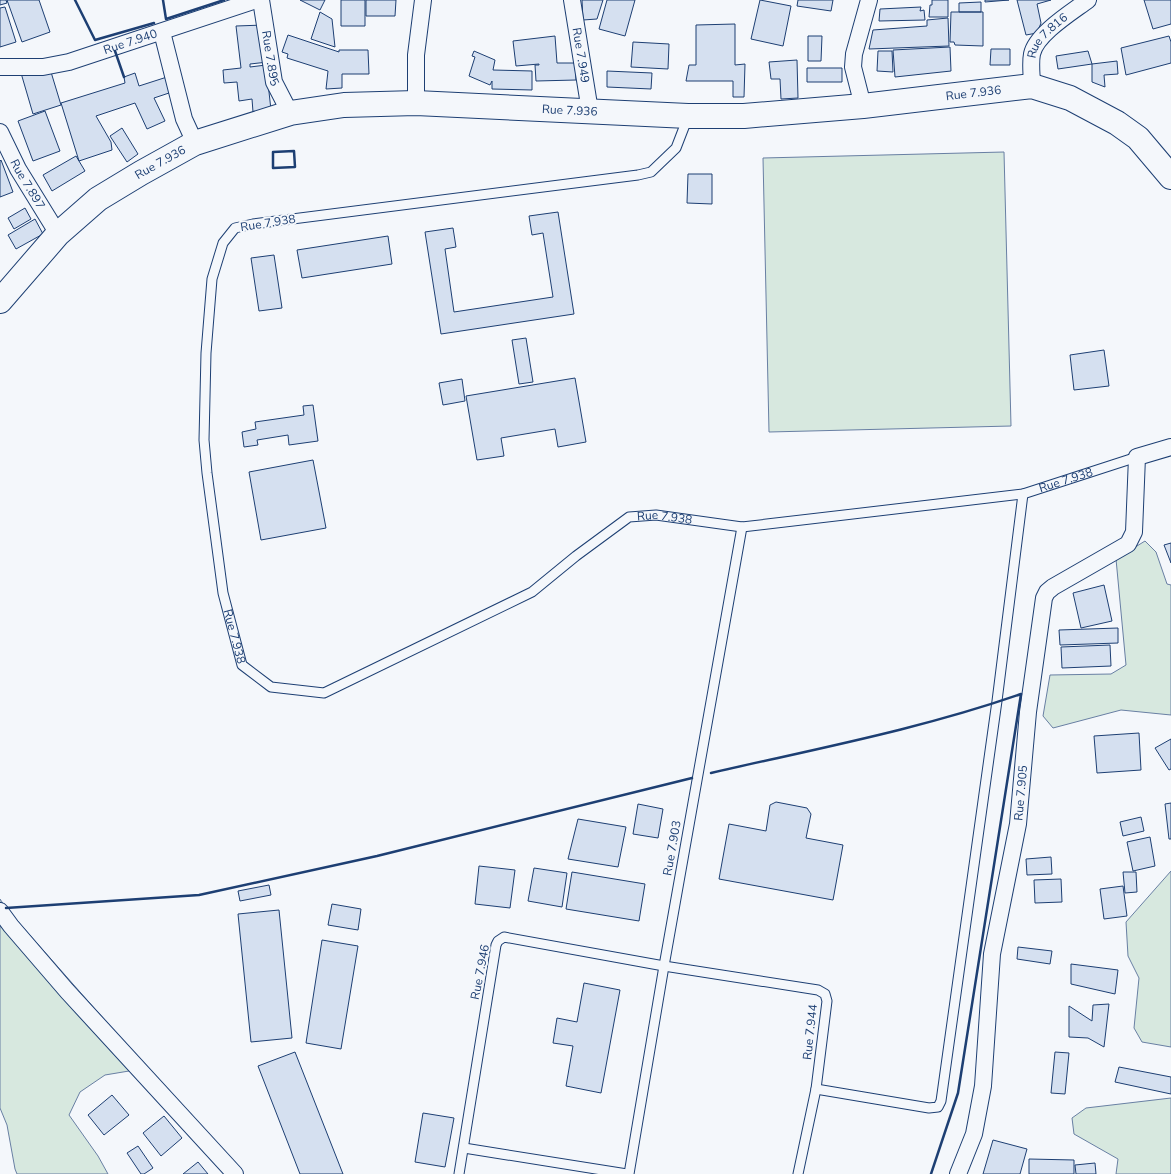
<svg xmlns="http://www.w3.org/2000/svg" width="1171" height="1174" viewBox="0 0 1171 1174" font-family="'Nunito Sans',sans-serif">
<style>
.green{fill:#d7e8df;stroke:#687fa3}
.building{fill:#d5e0f0;stroke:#1d3f73}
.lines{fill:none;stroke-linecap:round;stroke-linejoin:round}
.lane-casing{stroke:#1d3f73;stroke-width:11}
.street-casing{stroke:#1d3f73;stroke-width:18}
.secondary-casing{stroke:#1d3f73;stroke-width:26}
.lane{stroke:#f4f7fb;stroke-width:9}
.street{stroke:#f4f7fb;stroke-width:16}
.secondary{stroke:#f4f7fb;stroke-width:24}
.wall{stroke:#1d3f73;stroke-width:2.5}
.labels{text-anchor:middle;stroke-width:4;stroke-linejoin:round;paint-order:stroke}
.street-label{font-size:12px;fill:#1d3f73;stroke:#f4f7fb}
</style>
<rect width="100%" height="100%" fill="#f4f7fb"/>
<path class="green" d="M 1004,152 L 1011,426 L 769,432 L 763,158 Z
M 1145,541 L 1156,552 L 1167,584 L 1171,585 L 1171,715 L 1121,710 L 1053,728 L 1043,716 L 1050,675 L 1111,674 L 1126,665 L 1116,559 Z
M 1171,871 L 1171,1047 L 1142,1042 L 1134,1028 L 1139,978 L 1128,956 L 1126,922 Z
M 0,899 L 6,908 L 147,1068 L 105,1075 L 80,1092 L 69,1115 L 98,1156 L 108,1174 L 17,1174 L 15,1169 L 7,1125 L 0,1108 Z
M 1171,1098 L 1171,1174 L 1116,1174 L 1118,1159 L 1074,1134 L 1072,1118 L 1086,1108 Z"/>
<path class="building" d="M 0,0 L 6,0 L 7,3 L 0,5 Z
M 7,0 L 39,0 L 50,32 L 22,42 Z
M 300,0 L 325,0 L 320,10 Z
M 341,0 L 365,0 L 365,26 L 341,26 Z
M 366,0 L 396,0 L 395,16 L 366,16 Z
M 582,0 L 603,0 L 597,19 L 583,20 Z
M 607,0 L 635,0 L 625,36 L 599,29 Z
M 760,0 L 791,6 L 783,46 L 751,39 Z
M 798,0 L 833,0 L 831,11 L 797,6 Z
M 932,0 L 948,0 L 948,17 L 929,17 L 930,5 L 932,5 Z
M 985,0 L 1009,0 L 985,2 Z
M 1017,0 L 1051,0 L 1037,4 L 1041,23 L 1037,33 L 1026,35 Z
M 1144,0 L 1171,0 L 1171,24 L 1153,29 Z
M 981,2 L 981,12 L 959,12 L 959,3 Z
M 5,7 L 16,42 L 0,47 L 0,8 Z
M 921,7 L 920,11 L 924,10 L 925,20 L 879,21 L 880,9 Z
M 320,12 L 332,19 L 335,47 L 311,39 Z
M 951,12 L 983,12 L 983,46 L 955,45 L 954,42 L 950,42 Z
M 948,18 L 949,46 L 869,49 L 873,30 L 927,26 L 927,20 Z
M 735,24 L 735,65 L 745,64 L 744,97 L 733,97 L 733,81 L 686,81 L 689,65 L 696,65 L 696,25 Z
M 264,25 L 268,62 L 250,64 L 250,67 L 266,65 L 271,110 L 253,112 L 252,99 L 239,101 L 237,82 L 224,83 L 223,70 L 241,68 L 236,26 Z
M 288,35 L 339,52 L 339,50 L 368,50 L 369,74 L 342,74 L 342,88 L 326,89 L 328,71 L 287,58 L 288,54 L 282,52 Z
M 555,36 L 557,63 L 575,63 L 576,80 L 536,81 L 535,65 L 539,65 L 539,64 L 516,66 L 513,41 Z
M 808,36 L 822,36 L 821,61 L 808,61 Z
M 1169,36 L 1171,42 L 1171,63 L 1126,75 L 1121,48 Z
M 633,42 L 669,44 L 668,69 L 631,67 Z
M 950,47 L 951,71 L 895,77 L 893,50 Z
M 991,49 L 1010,49 L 1010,65 L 990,65 Z
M 474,51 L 495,60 L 493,70 L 532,71 L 532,90 L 492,89 L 492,81 L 490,85 L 469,76 L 475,57 L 472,56 Z
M 878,51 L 892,51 L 893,72 L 877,71 Z
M 1088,51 L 1092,64 L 1058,69 L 1056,56 Z
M 797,60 L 798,98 L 781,99 L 780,79 L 771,79 L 769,62 Z
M 1117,61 L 1118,74 L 1104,75 L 1105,87 L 1092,82 L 1092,64 Z
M 807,68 L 842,68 L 842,82 L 807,82 Z
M 607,71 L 652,73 L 651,89 L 607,87 Z
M 51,72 L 61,105 L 33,114 L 21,73 Z
M 135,73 L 139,86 L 167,77 L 169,93 L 154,98 L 165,121 L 147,129 L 135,103 L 96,116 L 111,142 L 112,150 L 79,161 L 61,103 L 125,83 L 124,77 Z
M 45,111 L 60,151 L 33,161 L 18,121 Z
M 122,128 L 138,154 L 127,162 L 110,136 Z
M 76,156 L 85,171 L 52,191 L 43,175 Z
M 1,160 L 13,192 L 0,197 L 0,161 Z
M 688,174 L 712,174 L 712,204 L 687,203 Z
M 25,208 L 31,219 L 14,229 L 8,218 Z
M 558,212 L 574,314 L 441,334 L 425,232 L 453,228 L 456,247 L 445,249 L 454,312 L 553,297 L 543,233 L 532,235 L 529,216 Z
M 35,219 L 43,234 L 16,249 L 8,235 Z
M 388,236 L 392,264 L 302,278 L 297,250 Z
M 274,255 L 282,308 L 259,311 L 251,258 Z
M 526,338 L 533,382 L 519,384 L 512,340 Z
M 1104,350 L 1109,386 L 1074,390 L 1070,355 Z
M 575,378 L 586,442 L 558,447 L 555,429 L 501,438 L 504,456 L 477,460 L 466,396 Z
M 462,379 L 465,401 L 443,405 L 439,383 Z
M 313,405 L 318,441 L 289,445 L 288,435 L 257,440 L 258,445 L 244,447 L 242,432 L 256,429 L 255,422 L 304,415 L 303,406 Z
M 313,460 L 326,528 L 261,540 L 249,472 Z
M 1171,543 L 1171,563 L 1164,545 Z
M 1104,585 L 1112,621 L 1081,628 L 1073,593 Z
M 1118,628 L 1118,643 L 1060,645 L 1059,630 Z
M 1110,645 L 1111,666 L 1062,668 L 1061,647 Z
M 1139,733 L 1141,770 L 1097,773 L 1094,736 Z
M 1171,739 L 1171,769 L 1169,770 L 1155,748 Z
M 776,802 L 807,808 L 811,814 L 806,838 L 843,845 L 833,900 L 719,879 L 729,824 L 766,831 L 770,805 Z
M 1171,803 L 1171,839 L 1169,839 L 1165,804 Z
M 638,804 L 663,809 L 658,838 L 633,834 Z
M 1141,817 L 1144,831 L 1123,836 L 1120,822 Z
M 578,819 L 626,827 L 618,867 L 568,859 Z
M 1150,837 L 1155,866 L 1133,871 L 1127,842 Z
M 1051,857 L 1052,874 L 1027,875 L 1026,859 Z
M 479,866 L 515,870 L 510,908 L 475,904 Z
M 534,868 L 567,873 L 562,907 L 528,901 Z
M 572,872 L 645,884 L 639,921 L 566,909 Z
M 1123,872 L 1136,872 L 1137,892 L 1125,893 Z
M 1061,879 L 1062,902 L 1035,903 L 1034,880 Z
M 269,885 L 271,895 L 240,901 L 238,891 Z
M 1123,886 L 1127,916 L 1104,919 L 1100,889 Z
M 332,904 L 361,909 L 358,930 L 328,925 Z
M 279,910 L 292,1038 L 251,1042 L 238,914 Z
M 322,940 L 358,946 L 341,1049 L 306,1043 Z
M 1018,947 L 1052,951 L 1050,964 L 1017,959 Z
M 1071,964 L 1118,970 L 1115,994 L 1071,984 Z
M 584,983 L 620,990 L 601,1093 L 566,1086 L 573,1046 L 553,1043 L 557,1018 L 577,1022 Z
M 1109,1004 L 1104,1047 L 1088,1038 L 1069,1037 L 1069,1006 L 1092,1021 L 1093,1005 Z
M 295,1052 L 343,1174 L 300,1174 L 258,1066 Z
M 1055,1052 L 1069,1053 L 1065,1094 L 1051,1093 Z
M 1119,1067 L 1171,1077 L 1171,1094 L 1115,1082 Z
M 112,1095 L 129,1115 L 104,1135 L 88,1115 Z
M 423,1113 L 454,1118 L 445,1167 L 415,1162 Z
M 164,1116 L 182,1138 L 161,1156 L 143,1133 Z
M 993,1140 L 1027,1149 L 1020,1174 L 983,1174 Z
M 138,1146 L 153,1168 L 144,1174 L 141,1174 L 127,1153 Z
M 1029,1159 L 1074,1160 L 1074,1174 L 1029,1174 Z
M 198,1162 L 208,1174 L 183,1174 Z
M 1095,1163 L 1096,1174 L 1076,1174 L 1075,1165 Z"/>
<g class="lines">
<defs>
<g id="lane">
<path id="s1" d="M 688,117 L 676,148 L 651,172 L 638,175 L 253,224 L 235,228 L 223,243 L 212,279 L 206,353 L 204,440 L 207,473 L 223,593 L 242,665 L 271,687 L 324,693 L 532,592 L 576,556 L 629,517 L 656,515 L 742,527 L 1023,494 L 1137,457"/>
<path d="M 816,1089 L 929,1108 L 938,1107 L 941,1101 L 997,701 L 1023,494"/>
<path d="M 464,1148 L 627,1174"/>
<path d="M 459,1174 L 496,945 L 498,941 L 504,937 L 664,966 L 818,990 L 825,994 L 827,1001 L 816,1089 L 798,1174"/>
<path d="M 629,1174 L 664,966 L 742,527"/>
</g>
<g id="street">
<path id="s2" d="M 261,0 L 274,82 L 290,113"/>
<path id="s3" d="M 572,0 L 590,111"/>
<path d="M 162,32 L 184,119 L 195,143"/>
<path id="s4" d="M 0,67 L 43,67 L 69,62 L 256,0"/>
<path id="s5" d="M 1032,86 C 1032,76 1030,64 1032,54 C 1036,34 1072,12 1088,0"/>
<path d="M 416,103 L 416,55 L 423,0"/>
<path d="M 863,106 L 853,67 L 854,54 L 869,0"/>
<path id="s6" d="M 0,132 L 18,169 L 58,234"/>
<path d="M 0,911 L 11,926 L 67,991 L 235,1174"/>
<path id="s7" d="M 958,1174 L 974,1134 L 983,1086 L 992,954 L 1018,824 L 1028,712 L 1044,598 L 1047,592 L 1053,587 L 1128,544 L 1134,532 L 1137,457 L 1171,447"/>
</g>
<g id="secondary">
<path id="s8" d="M 0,301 L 58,234 L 98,199 L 141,173 L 195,143 L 290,113 L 344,105 L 416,103 L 688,116 L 744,116 L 863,106 L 1032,86 L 1070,98 L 1117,123 L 1138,138 L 1171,177"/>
</g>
</defs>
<use href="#lane" class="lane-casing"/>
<use href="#street" class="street-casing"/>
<use href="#secondary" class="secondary-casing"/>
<use href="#lane" class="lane"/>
<use href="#street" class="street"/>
<use href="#secondary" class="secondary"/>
<path class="wall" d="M 75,0 L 95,40 L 154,23
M 163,0 L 166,19 L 224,0
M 115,51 L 124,77
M 294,151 L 295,167 L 273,168 L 273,152 Z
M 711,773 C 815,749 921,729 1021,694 L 958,1093 L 931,1174
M 6,908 L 199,895 L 377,856 L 692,778"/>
</g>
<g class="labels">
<g class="street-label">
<text dy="4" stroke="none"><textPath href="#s5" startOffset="56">Rue 7.816</textPath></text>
<text dy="4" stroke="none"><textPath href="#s4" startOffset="134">Rue 7.940</textPath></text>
<text dy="4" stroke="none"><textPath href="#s3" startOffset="56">Rue 7.949</textPath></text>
<text dy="4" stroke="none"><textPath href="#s2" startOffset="59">Rue 7.895</textPath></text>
<text dy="4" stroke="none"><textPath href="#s8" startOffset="1039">Rue 7.936</textPath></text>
<text dy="4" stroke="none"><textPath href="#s8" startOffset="634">Rue 7.936</textPath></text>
<text dy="4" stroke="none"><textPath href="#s8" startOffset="214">Rue 7.936</textPath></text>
<text dy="4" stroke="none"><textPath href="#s6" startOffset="59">Rue 7.897</textPath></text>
<text transform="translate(268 223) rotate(-9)" y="4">Rue 7.938</text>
<text dy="4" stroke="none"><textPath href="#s1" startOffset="1820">Rue 7.938</textPath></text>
<text dy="4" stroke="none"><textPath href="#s1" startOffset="1414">Rue 7.938</textPath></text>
<text dy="4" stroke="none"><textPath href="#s1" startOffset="905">Rue 7.938</textPath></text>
<text dy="4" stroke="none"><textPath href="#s7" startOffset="388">Rue 7.905</textPath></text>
<text transform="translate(672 848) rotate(-80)" y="4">Rue 7.903</text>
<text transform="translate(480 972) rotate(-79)" y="4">Rue 7.946</text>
<text transform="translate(810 1032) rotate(-84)" y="4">Rue 7.944</text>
</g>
</g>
</svg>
